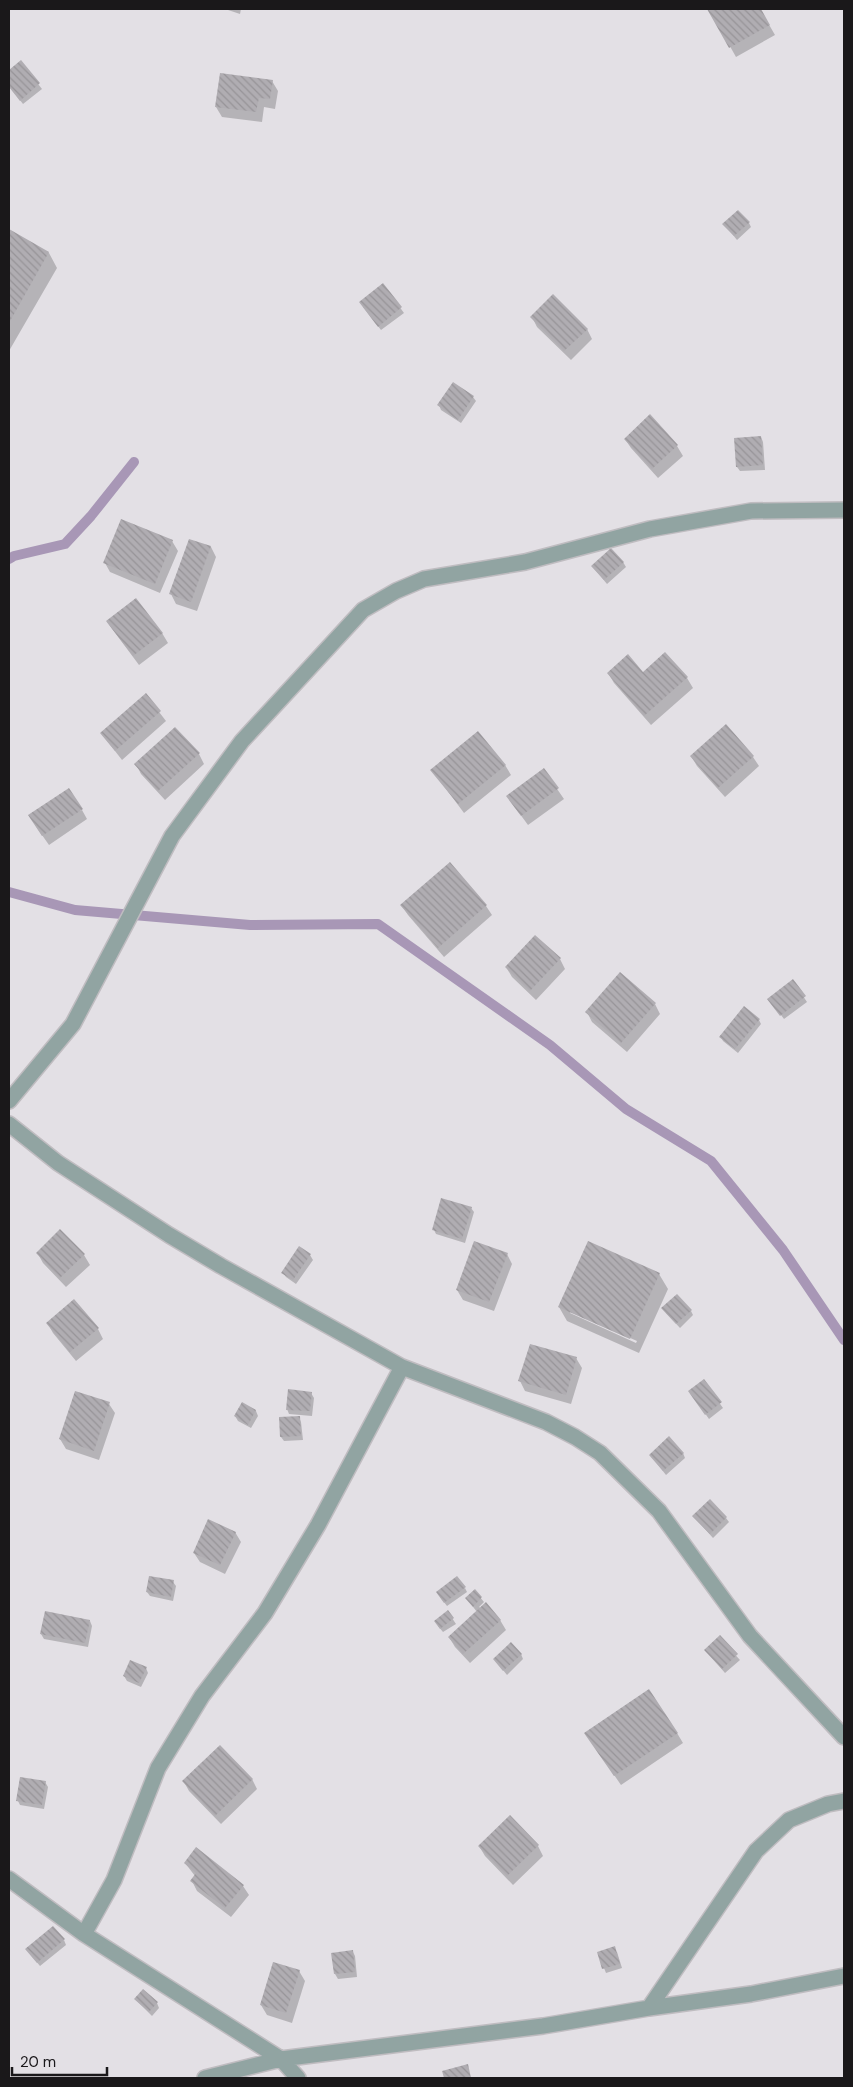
<svg xmlns="http://www.w3.org/2000/svg" width="853" height="2087" viewBox="0 0 853 2087" font-family="'DM Sans',sans-serif">
<style>
.shadow{fill:#0003;fill-rule:evenodd}
.lines{fill:none;stroke-linecap:round;stroke-linejoin:round}
.stream{stroke:#a897b6;stroke-width:10}
.building{fill:url(#building-back-hatch)}
.minor-casing{stroke:#bfbcc0;stroke-width:18}
.minor{stroke:#91a4a2;stroke-width:15}
</style>
<defs>
<pattern id="building-back-hatch" width="6" height="6" patternUnits="userSpaceOnUse" patternTransform="scale(1.25)"><rect width="6" height="6" fill="#b0adb2"/><path d="M-1 5l2 2M0 0l6 6M5-1l2 2" fill="none" stroke="#979498"/></pattern>
</defs>
<rect width="100%" height="100%" fill="#e3e0e5"/>
<path class="shadow" d="M 225,9 L 241,9 L 240,14 Z
M 709,9 L 760,9 L 775,35 L 736,57 Z
M 21,62 L 42,89 L 23,104 L 9,86 L 9,71 Z
M 272,81 L 278,91 L 275,109 L 264,107 L 262,122 L 222,117 L 216,107 Z
M 749,223 L 751,227 L 737,240 L 724,224 Z
M 9,230 L 49,253 L 57,268 L 9,351 Z
M 383,284 L 404,313 L 381,330 L 363,307 Z
M 532,317 L 587,329 L 592,339 L 571,360 L 537,327 Z
M 473,397 L 476,401 L 461,423 L 441,410 L 439,405 Z
M 761,437 L 763,442 L 765,470 L 740,471 L 737,467 Z
M 625,439 L 677,446 L 683,456 L 658,478 L 631,448 Z
M 190,540 L 211,547 L 216,557 L 197,611 L 176,604 L 171,594 Z
M 172,541 L 178,551 L 160,593 L 110,572 L 105,563 Z
M 623,562 L 626,567 L 607,584 L 592,566 Z
M 107,622 L 162,633 L 168,643 L 139,665 Z
M 665,653 L 687,678 L 693,688 L 651,725 L 614,683 L 608,673 L 643,673 Z
M 146,695 L 166,721 L 122,760 L 101,733 Z
M 199,754 L 204,764 L 165,800 L 141,774 L 136,764 Z
M 691,756 L 753,757 L 759,766 L 725,797 L 697,766 Z
M 505,765 L 511,775 L 464,813 L 432,770 Z
M 544,770 L 564,799 L 528,825 L 514,806 Z
M 82,810 L 87,819 L 49,845 L 35,825 Z
M 450,863 L 486,906 L 492,915 L 444,957 L 408,915 L 402,906 Z
M 560,959 L 565,969 L 536,1000 L 512,977 L 506,967 Z
M 793,981 L 807,1002 L 784,1019 L 772,1003 Z
M 655,1004 L 660,1014 L 627,1052 L 592,1022 L 587,1012 Z
M 759,1020 L 761,1024 L 738,1053 L 723,1041 L 721,1037 Z
M 471,1208 L 474,1212 L 465,1243 L 436,1234 L 434,1230 Z
M 38,1254 L 84,1255 L 90,1265 L 66,1287 L 43,1263 Z
M 507,1254 L 512,1264 L 494,1311 L 463,1300 L 457,1290 Z
M 310,1255 L 313,1260 L 296,1284 L 286,1277 L 283,1273 Z
M 659,1274 L 668,1289 L 639,1353 L 567,1321 L 559,1307 ZM 570,1311 L 637,1341 L 636,1343 L 570,1313 Z
M 691,1311 L 693,1315 L 680,1328 L 666,1313 Z
M 48,1324 L 98,1329 L 103,1339 L 76,1361 L 53,1333 Z
M 576,1358 L 582,1368 L 571,1404 L 525,1391 L 520,1381 Z
M 704,1381 L 723,1408 L 709,1419 L 692,1395 Z
M 311,1393 L 314,1398 L 312,1416 L 289,1414 L 287,1409 Z
M 109,1404 L 115,1413 L 99,1460 L 66,1449 L 60,1439 Z
M 243,1404 L 256,1411 L 258,1416 L 251,1428 L 238,1421 L 235,1416 Z
M 299,1417 L 301,1422 L 303,1440 L 284,1441 L 281,1437 Z
M 683,1453 L 685,1458 L 666,1475 L 650,1455 Z
M 694,1517 L 726,1518 L 729,1522 L 713,1538 Z
M 235,1532 L 241,1542 L 225,1574 L 200,1562 L 194,1553 Z
M 173,1582 L 176,1586 L 173,1601 L 150,1596 L 147,1592 Z
M 465,1588 L 467,1592 L 447,1606 L 440,1597 Z
M 475,1591 L 484,1602 L 479,1607 L 500,1620 L 506,1630 L 470,1663 L 455,1647 L 449,1637 L 477,1612 L 467,1599 Z
M 448,1612 L 456,1624 L 443,1632 L 438,1626 Z
M 90,1621 L 92,1626 L 88,1647 L 44,1639 L 41,1634 Z
M 719,1637 L 740,1660 L 725,1673 L 705,1650 Z
M 521,1654 L 523,1659 L 507,1675 L 494,1659 Z
M 146,1668 L 148,1673 L 141,1687 L 127,1681 L 124,1676 Z
M 677,1733 L 683,1743 L 621,1785 L 592,1743 Z
M 252,1779 L 257,1789 L 221,1824 L 189,1791 L 184,1782 Z
M 45,1782 L 48,1787 L 44,1809 L 20,1805 L 18,1801 Z
M 510,1817 L 538,1846 L 543,1856 L 513,1885 L 485,1856 L 479,1846 Z
M 185,1863 L 243,1886 L 249,1895 L 231,1917 L 197,1891 L 192,1881 L 195,1876 Z
M 64,1940 L 66,1945 L 40,1966 L 30,1954 Z
M 353,1952 L 355,1956 L 357,1977 L 338,1979 L 335,1974 L 333,1954 Z
M 617,1952 L 622,1968 L 606,1973 L 598,1953 Z
M 299,1971 L 305,1981 L 292,2023 L 267,2015 L 261,2005 Z
M 135,1999 L 157,2003 L 159,2008 L 152,2016 Z"/>
<g class="lines">
<path class="stream" d="M 9,559 L 14,556 L 65,544 L 91,516 L 134,462
M 9,892 L 75,910 L 250,925 L 378,924 L 550,1045 L 626,1109 L 711,1161 L 783,1250 L 844,1340"/>
</g>
<path class="building" d="M 707,9 L 761,9 L 770,25 L 729,48 Z
M 21,60 L 40,83 L 20,101 L 9,87 L 9,70 Z
M 220,73 L 273,80 L 270,99 L 259,98 L 256,112 L 215,107 Z
M 738,210 L 750,222 L 734,236 L 722,224 Z
M 9,229 L 49,252 L 9,323 Z
M 383,283 L 402,307 L 378,327 L 359,302 Z
M 553,294 L 588,329 L 564,351 L 530,317 Z
M 453,382 L 474,396 L 458,420 L 437,405 Z
M 650,414 L 678,445 L 652,469 L 624,439 Z
M 761,436 L 763,465 L 736,467 L 734,438 Z
M 121,519 L 173,540 L 155,584 L 103,563 Z
M 189,539 L 211,546 L 191,602 L 169,594 Z
M 611,548 L 624,562 L 604,580 L 591,566 Z
M 136,598 L 163,633 L 133,656 L 106,621 Z
M 665,652 L 688,677 L 644,716 L 607,673 L 628,654 L 643,672 Z
M 146,693 L 161,711 L 115,751 L 100,733 Z
M 726,724 L 754,756 L 718,788 L 690,756 Z
M 175,727 L 200,753 L 158,791 L 134,764 Z
M 478,731 L 506,765 L 458,804 L 430,770 Z
M 544,768 L 559,788 L 521,816 L 506,796 Z
M 69,788 L 83,809 L 42,836 L 28,815 Z
M 450,862 L 487,905 L 438,948 L 400,905 Z
M 535,935 L 561,958 L 530,991 L 505,967 Z
M 620,972 L 656,1003 L 621,1043 L 585,1012 Z
M 793,979 L 806,996 L 780,1016 L 767,999 Z
M 744,1006 L 760,1019 L 735,1049 L 719,1037 Z
M 441,1198 L 472,1207 L 462,1239 L 432,1230 Z
M 60,1229 L 85,1254 L 60,1278 L 36,1253 Z
M 474,1241 L 508,1253 L 489,1302 L 456,1290 Z
M 588,1241 L 660,1273 L 630,1339 L 558,1307 Z
M 299,1246 L 311,1254 L 293,1280 L 281,1273 Z
M 677,1294 L 692,1310 L 676,1324 L 661,1308 Z
M 74,1299 L 99,1328 L 70,1352 L 46,1323 Z
M 530,1344 L 577,1357 L 566,1395 L 518,1381 Z
M 704,1379 L 722,1402 L 705,1415 L 688,1391 Z
M 288,1389 L 312,1392 L 310,1411 L 286,1410 Z
M 75,1391 L 110,1402 L 94,1451 L 59,1439 Z
M 242,1402 L 256,1410 L 248,1425 L 234,1416 Z
M 300,1416 L 301,1436 L 280,1437 L 279,1417 Z
M 669,1436 L 684,1453 L 663,1471 L 649,1455 Z
M 710,1499 L 727,1517 L 710,1534 L 692,1516 Z
M 208,1519 L 236,1532 L 220,1565 L 193,1553 Z
M 149,1576 L 174,1580 L 171,1597 L 146,1592 Z
M 457,1576 L 466,1587 L 444,1603 L 436,1592 Z
M 475,1589 L 482,1597 L 473,1607 L 465,1598 Z
M 486,1602 L 501,1620 L 463,1654 L 448,1637 Z
M 448,1610 L 454,1618 L 440,1629 L 434,1621 Z
M 45,1611 L 90,1620 L 85,1643 L 40,1634 Z
M 720,1635 L 738,1654 L 722,1669 L 704,1650 Z
M 511,1642 L 522,1654 L 503,1671 L 493,1659 Z
M 130,1660 L 147,1667 L 139,1683 L 123,1676 Z
M 649,1689 L 678,1733 L 614,1776 L 584,1733 Z
M 220,1745 L 253,1779 L 215,1816 L 182,1781 Z
M 20,1777 L 46,1781 L 42,1805 L 16,1801 Z
M 510,1815 L 539,1845 L 507,1876 L 478,1846 Z
M 196,1847 L 244,1885 L 225,1908 L 190,1881 L 196,1873 L 184,1863 Z
M 53,1926 L 65,1939 L 37,1963 L 25,1949 Z
M 615,1946 L 620,1964 L 602,1969 L 597,1952 Z
M 353,1950 L 355,1972 L 334,1974 L 331,1953 Z
M 273,1962 L 300,1970 L 286,2013 L 260,2005 Z
M 143,1989 L 158,2002 L 149,2012 L 134,1999 Z
M 468,2064 L 471,2078 L 444,2078 L 442,2071 Z"/>
<g class="lines">
<defs>
<path id="minor" d="M 9,1101 L 73,1024 L 172,836 L 242,741 L 363,610 L 396,591 L 424,579 L 525,562 L 650,529 L 751,511 L 844,510
M 9,1124 L 58,1163 L 169,1235 L 221,1266 L 402,1367 L 546,1422 L 575,1437 L 600,1453 L 659,1511 L 750,1636 L 844,1737
M 9,1879 L 84,1934 L 281,2059 L 298,2078
M 84,1934 L 114,1880 L 158,1768 L 202,1696 L 265,1613 L 318,1525 L 402,1367
M 649,2008 L 756,1851 L 789,1820 L 828,1804 L 844,1801
M 205,2078 L 281,2059 L 543,2026 L 649,2008 L 751,1994 L 844,1976"/>
</defs>
<use href="#minor" class="minor-casing"/>
<use href="#minor" class="minor"/>
</g>
<rect width="853" height="2087" fill="none" stroke="#1a181a" stroke-width="20"/>
<path d="M12 2067v8h95v-8" fill="none" stroke="#1a181a" stroke-width="2.5"/>
<text x="20" y="2067" font-size="15" fill="#1a181a" stroke="#e3e0e5" stroke-width="4" paint-order="stroke">20 m</text>
</svg>
